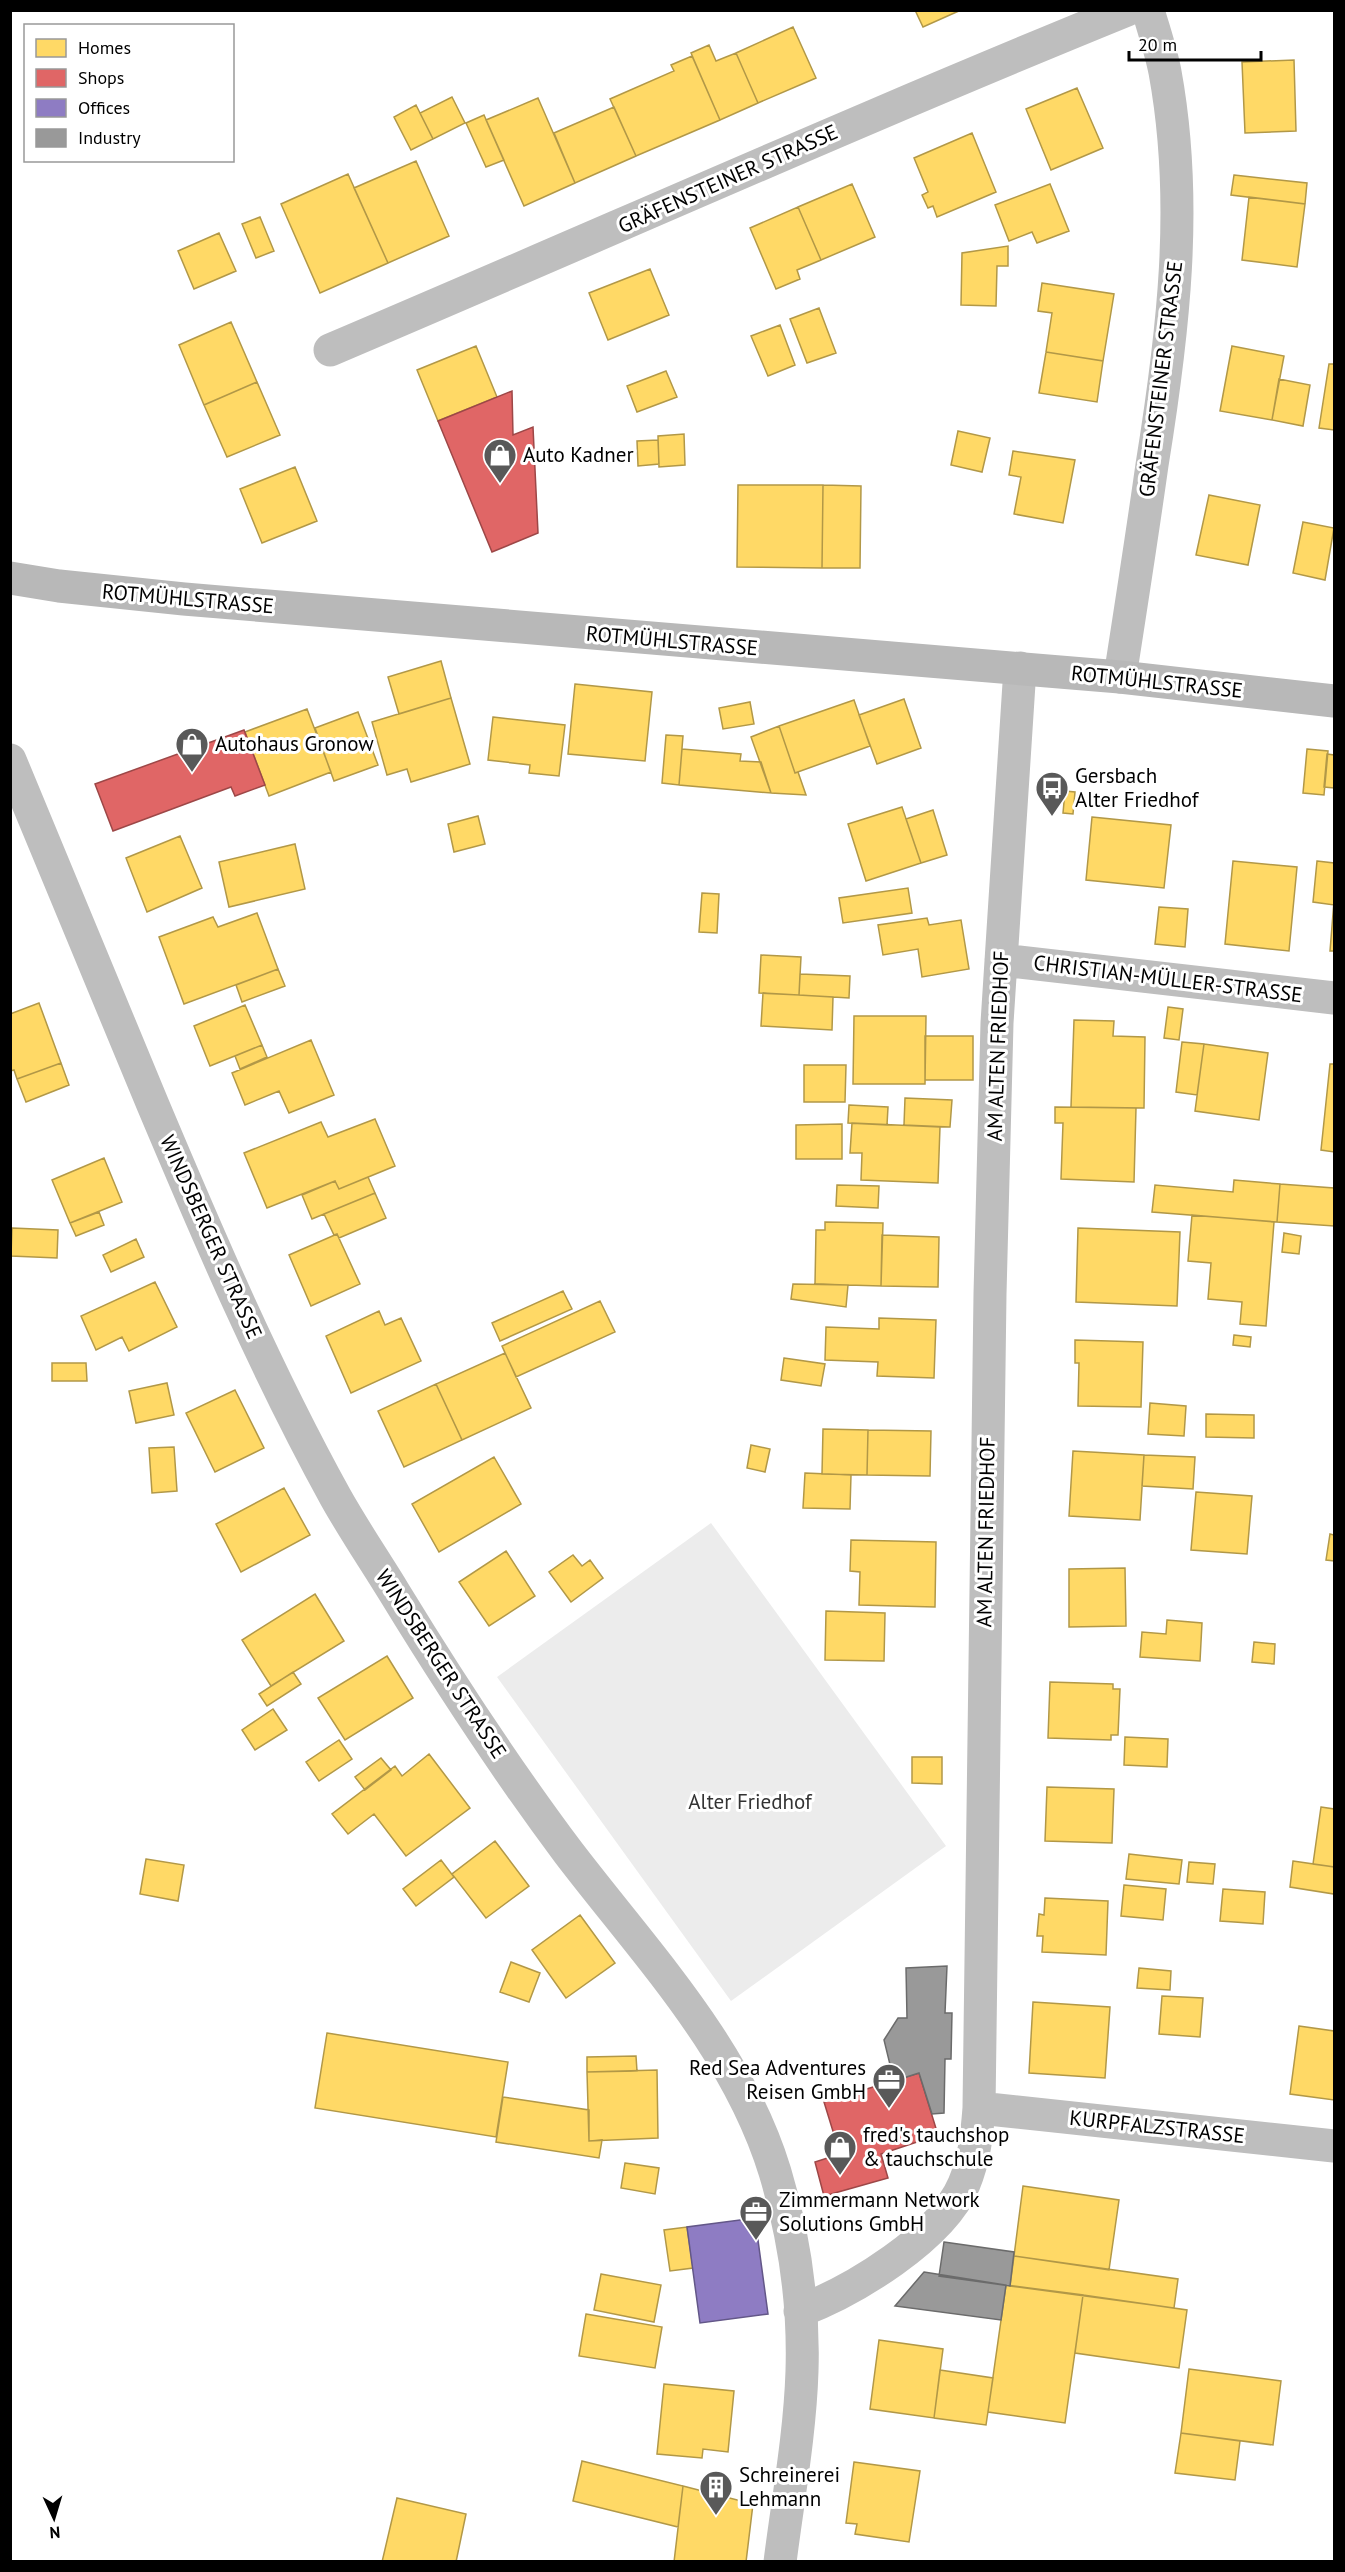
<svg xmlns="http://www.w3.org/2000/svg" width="1345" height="2572" viewBox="0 0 1345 2572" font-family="'PT Sans',sans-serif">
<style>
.green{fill:#ececec}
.homes{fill:#ffd966;stroke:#b29847;stroke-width:1.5}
.shops{fill:#e06666;stroke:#9d4747;stroke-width:1.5}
.offices{fill:#8e7cc3;stroke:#635788;stroke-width:1.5}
.industry{fill:#999;stroke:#6b6b6b;stroke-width:1.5}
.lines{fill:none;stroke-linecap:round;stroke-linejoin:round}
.street{stroke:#bebebe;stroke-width:33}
.secondary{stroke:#b8b8b8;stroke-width:33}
.labels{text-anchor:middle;stroke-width:6;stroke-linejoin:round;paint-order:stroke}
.street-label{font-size:21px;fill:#000;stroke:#fff}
.poi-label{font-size:21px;fill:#000;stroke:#fff;text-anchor:start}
.park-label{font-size:21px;fill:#333;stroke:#fff}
</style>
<rect width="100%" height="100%" fill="#fff"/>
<path class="green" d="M 711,1523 L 946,1846 L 731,2001 L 497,1677 Z"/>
<path class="homes" d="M 915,10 L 961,10 L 923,27 Z
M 793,27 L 816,78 L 758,103 L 736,53 Z
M 709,45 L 716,61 L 736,53 L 758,103 L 720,120 L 691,53 Z
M 692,56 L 720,120 L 636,156 L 610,99 L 674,71 L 671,65 Z
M 1294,60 L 1296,131 L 1245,133 L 1242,62 Z
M 1077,88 L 1103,148 L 1051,170 L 1026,109 Z
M 452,97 L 465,123 L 433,139 L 420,113 Z
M 538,98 L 575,183 L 524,206 L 486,120 Z
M 416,105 L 433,139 L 411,150 L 394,117 Z
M 614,107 L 636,156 L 575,183 L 554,133 Z
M 484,115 L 504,160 L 486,167 L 466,123 Z
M 972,133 L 996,192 L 937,217 L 933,206 L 928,208 L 922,195 L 928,192 L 914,158 Z
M 416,161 L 449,236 L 388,263 L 354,188 Z
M 348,174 L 388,263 L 320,293 L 281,204 Z
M 1234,175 L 1307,183 L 1305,204 L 1231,195 Z
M 852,184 L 875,237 L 821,260 L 798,207 Z
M 1050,184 L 1069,231 L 1037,243 L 1032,232 L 1009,241 L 995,205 Z
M 1249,197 L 1305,204 L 1297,267 L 1242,260 Z
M 798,207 L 821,260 L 797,270 L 800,279 L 776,289 L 750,228 Z
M 260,217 L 274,251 L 256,258 L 242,224 Z
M 219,233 L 236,271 L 194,289 L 178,251 Z
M 1008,246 L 1008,266 L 997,266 L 996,306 L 961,305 L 962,253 Z
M 650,269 L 669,315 L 608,340 L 589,293 Z
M 1042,283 L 1114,294 L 1103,361 L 1046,352 L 1052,313 L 1038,311 Z
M 819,308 L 836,353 L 807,363 L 790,319 Z
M 231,322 L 257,382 L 204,405 L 179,345 Z
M 780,325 L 795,365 L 768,376 L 751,336 Z
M 476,346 L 497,397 L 438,421 L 417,370 Z
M 1232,346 L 1284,356 L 1272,420 L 1220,411 Z
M 1046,352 L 1103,361 L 1097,402 L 1039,393 Z
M 1329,364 L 1334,364 L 1334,430 L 1319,428 Z
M 666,371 L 677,397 L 637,412 L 627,386 Z
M 1279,379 L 1310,385 L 1303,426 L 1272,420 Z
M 257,382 L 280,435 L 227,457 L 204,405 Z
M 958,431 L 990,438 L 982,472 L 951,465 Z
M 684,434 L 685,465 L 659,467 L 658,436 Z
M 658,440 L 659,464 L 638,466 L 637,441 Z
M 1013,451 L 1075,460 L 1063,523 L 1014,514 L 1021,477 L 1009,475 Z
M 295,467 L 317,521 L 262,543 L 240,489 Z
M 738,485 L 823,485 L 822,568 L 737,567 Z
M 823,485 L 861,486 L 860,568 L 822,568 Z
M 1209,495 L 1260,505 L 1248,565 L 1196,555 Z
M 1303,522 L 1334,528 L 1325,580 L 1293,573 Z
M 441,661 L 451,698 L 399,714 L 388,677 Z
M 575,684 L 652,692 L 645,761 L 568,754 Z
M 451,698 L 470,764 L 411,782 L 407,769 L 387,775 L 372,722 Z
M 904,699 L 921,748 L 877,764 L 859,715 Z
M 854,700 L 870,746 L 795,773 L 779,726 Z
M 750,702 L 754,724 L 723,729 L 719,708 Z
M 307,709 L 331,772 L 269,796 L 245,732 Z
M 358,712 L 378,765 L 334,781 L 315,728 Z
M 493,717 L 565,725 L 559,776 L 529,773 L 530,765 L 488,760 Z
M 779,726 L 795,773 L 798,772 L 806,795 L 771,793 L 751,737 Z
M 666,735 L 683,736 L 679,785 L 662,783 Z
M 682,749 L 741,754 L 740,761 L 761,762 L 771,793 L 679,785 Z
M 1307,749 L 1328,751 L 1324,795 L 1303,793 Z
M 1327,754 L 1334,755 L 1334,788 L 1324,787 Z
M 1065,791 L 1075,792 L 1073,814 L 1063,813 Z
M 902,807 L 921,863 L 866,881 L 848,824 Z
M 933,810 L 947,855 L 921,863 L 906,819 Z
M 478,816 L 485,844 L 454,852 L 448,824 Z
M 1092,817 L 1171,825 L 1164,888 L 1086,880 Z
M 180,836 L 202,888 L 147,912 L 126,858 Z
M 295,844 L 305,889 L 229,907 L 219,862 Z
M 1233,861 L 1297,867 L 1289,951 L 1225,944 Z
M 1317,861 L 1334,863 L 1334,905 L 1313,902 Z
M 908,888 L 912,913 L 843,923 L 839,898 Z
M 702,893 L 719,894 L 717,933 L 699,932 Z
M 1334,901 L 1334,951 L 1330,951 Z
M 1159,907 L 1188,909 L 1185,947 L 1155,944 Z
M 257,913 L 278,969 L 184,1004 L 159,937 L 213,917 L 218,927 Z
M 927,918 L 929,925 L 961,920 L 969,969 L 922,977 L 918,949 L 883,955 L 878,925 Z
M 761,955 L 801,957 L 799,995 L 759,993 Z
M 278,969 L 285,986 L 242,1002 L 236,985 Z
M 800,974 L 850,976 L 849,998 L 799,995 Z
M 763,993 L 833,997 L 832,1030 L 761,1026 Z
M 39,1003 L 61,1063 L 17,1079 L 14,1070 L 10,1071 L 10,1014 Z
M 245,1005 L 262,1045 L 210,1066 L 194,1026 Z
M 1168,1007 L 1183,1009 L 1179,1040 L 1164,1038 Z
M 854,1016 L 926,1016 L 925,1084 L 853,1084 Z
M 1074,1020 L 1114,1021 L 1113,1036 L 1145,1037 L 1144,1108 L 1071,1107 Z
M 925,1036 L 973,1036 L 973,1080 L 925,1080 Z
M 311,1040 L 334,1095 L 289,1113 L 279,1091 L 245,1105 L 232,1073 Z
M 1182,1042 L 1204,1044 L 1197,1095 L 1176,1092 Z
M 1204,1044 L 1268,1053 L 1259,1120 L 1195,1111 Z
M 262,1045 L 267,1057 L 240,1069 L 235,1056 Z
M 61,1063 L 69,1085 L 26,1102 L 17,1079 Z
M 1330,1064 L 1334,1064 L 1334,1152 L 1321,1150 Z
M 804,1065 L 846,1065 L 845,1102 L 804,1102 Z
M 905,1098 L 952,1100 L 950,1127 L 904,1125 Z
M 849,1105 L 888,1107 L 887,1125 L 848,1123 Z
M 1055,1107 L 1136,1108 L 1134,1182 L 1061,1179 L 1063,1123 L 1055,1123 Z
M 375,1119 L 395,1166 L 339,1189 L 335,1181 L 267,1208 L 244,1153 L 321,1122 L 328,1137 Z
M 852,1123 L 940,1127 L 938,1183 L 861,1180 L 862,1153 L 850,1153 Z
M 842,1124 L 842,1159 L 796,1159 L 796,1125 Z
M 104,1158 L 122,1202 L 70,1223 L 52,1180 Z
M 368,1177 L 375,1193 L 312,1219 L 302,1195 L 335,1181 L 339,1189 Z
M 1234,1180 L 1280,1184 L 1277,1222 L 1152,1212 L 1155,1185 L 1233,1192 Z
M 1280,1184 L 1334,1188 L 1334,1226 L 1277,1222 Z
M 837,1185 L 879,1186 L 878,1208 L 836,1206 Z
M 375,1193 L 386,1218 L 339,1238 L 337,1234 L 334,1235 L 324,1214 Z
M 99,1212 L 104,1225 L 76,1236 L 70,1223 Z
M 1192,1215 L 1274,1222 L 1266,1326 L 1240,1324 L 1242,1302 L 1208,1299 L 1211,1263 L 1188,1261 Z
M 825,1222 L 883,1223 L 881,1286 L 815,1284 L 816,1230 L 825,1230 Z
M 12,1228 L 58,1230 L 57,1258 L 11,1256 Z
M 1078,1228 L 1180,1232 L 1177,1306 L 1076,1302 Z
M 1284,1233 L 1301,1236 L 1299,1254 L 1282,1252 Z
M 337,1234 L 360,1284 L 311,1306 L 289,1255 Z
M 882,1235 L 939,1237 L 938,1287 L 881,1286 Z
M 136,1239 L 144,1257 L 111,1272 L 103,1255 Z
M 155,1282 L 177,1327 L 129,1351 L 122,1337 L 96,1350 L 81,1316 Z
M 793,1284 L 848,1285 L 846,1307 L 791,1299 Z
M 563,1291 L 572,1309 L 500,1341 L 492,1323 Z
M 600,1301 L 615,1332 L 516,1377 L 502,1346 Z
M 379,1311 L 385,1325 L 401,1318 L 421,1361 L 351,1393 L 326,1336 Z
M 879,1318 L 936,1320 L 934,1378 L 877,1376 L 878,1362 L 825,1360 L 826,1327 L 879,1329 Z
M 1234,1335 L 1251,1337 L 1250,1347 L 1233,1345 Z
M 1075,1340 L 1143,1342 L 1141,1407 L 1078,1406 L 1079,1363 L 1075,1363 Z
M 505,1353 L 531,1408 L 462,1440 L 436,1384 Z
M 784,1358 L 825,1364 L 821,1386 L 781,1380 Z
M 52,1363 L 86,1363 L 87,1381 L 52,1381 Z
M 167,1383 L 174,1415 L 136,1423 L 129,1391 Z
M 436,1384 L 462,1440 L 404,1467 L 378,1411 Z
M 235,1390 L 264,1448 L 215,1472 L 186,1413 Z
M 1150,1403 L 1186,1406 L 1184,1436 L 1148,1434 Z
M 1206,1414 L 1254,1415 L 1254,1438 L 1206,1437 Z
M 823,1429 L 868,1430 L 867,1475 L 822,1474 Z
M 868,1430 L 931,1431 L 930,1476 L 867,1475 Z
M 751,1445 L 770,1449 L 765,1472 L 747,1468 Z
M 174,1447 L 177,1491 L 152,1493 L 149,1448 Z
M 1073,1451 L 1144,1455 L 1140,1520 L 1069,1516 Z
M 1144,1455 L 1195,1457 L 1193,1489 L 1142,1486 Z
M 494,1457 L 521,1504 L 439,1552 L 412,1504 Z
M 805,1473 L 851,1475 L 850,1509 L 803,1508 Z
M 284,1488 L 310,1535 L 241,1572 L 216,1524 Z
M 1196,1492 L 1252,1496 L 1247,1554 L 1191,1550 Z
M 1330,1534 L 1334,1535 L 1334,1561 L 1326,1560 Z
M 851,1540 L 936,1542 L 935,1607 L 859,1605 L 860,1572 L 850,1571 Z
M 506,1551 L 535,1596 L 489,1626 L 459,1582 Z
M 573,1555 L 582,1566 L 590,1560 L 603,1578 L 571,1602 L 549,1572 Z
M 1125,1568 L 1126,1626 L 1069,1627 L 1069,1569 Z
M 315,1594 L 344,1641 L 271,1686 L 242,1640 Z
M 826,1611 L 885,1613 L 884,1661 L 825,1660 Z
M 1167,1620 L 1202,1623 L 1200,1661 L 1140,1657 L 1142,1632 L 1166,1634 Z
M 1254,1642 L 1275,1644 L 1274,1664 L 1252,1662 Z
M 387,1656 L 413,1698 L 345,1740 L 318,1698 Z
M 293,1672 L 301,1684 L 267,1706 L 259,1694 Z
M 1050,1682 L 1113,1684 L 1113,1689 L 1120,1689 L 1118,1735 L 1111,1735 L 1111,1740 L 1048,1738 Z
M 273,1709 L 287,1730 L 255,1750 L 242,1730 Z
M 1125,1737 L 1168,1739 L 1167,1767 L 1124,1765 Z
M 339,1740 L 352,1759 L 319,1781 L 306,1762 Z
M 429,1754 L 470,1808 L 406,1856 L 374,1814 L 348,1834 L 332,1814 L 395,1766 L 402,1776 Z
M 912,1757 L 942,1757 L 942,1784 L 912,1783 Z
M 381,1758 L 391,1770 L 365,1790 L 355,1777 Z
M 1047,1787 L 1114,1789 L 1112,1843 L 1045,1841 Z
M 1321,1807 L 1334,1809 L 1334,1867 L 1313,1864 Z
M 495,1841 L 529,1886 L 486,1918 L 452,1874 Z
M 1129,1854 L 1182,1860 L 1179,1884 L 1126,1879 Z
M 146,1859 L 184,1865 L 178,1901 L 140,1894 Z
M 441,1860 L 454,1877 L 416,1906 L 403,1889 Z
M 1293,1861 L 1334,1867 L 1334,1894 L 1290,1887 Z
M 1189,1862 L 1215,1864 L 1213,1884 L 1187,1882 Z
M 1124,1885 L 1166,1889 L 1163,1920 L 1121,1916 Z
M 1223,1889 L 1265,1892 L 1263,1924 L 1220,1921 Z
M 1045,1898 L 1108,1901 L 1106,1955 L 1042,1952 L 1043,1936 L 1037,1936 L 1039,1914 L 1044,1915 Z
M 580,1915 L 615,1963 L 566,1998 L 532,1950 Z
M 511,1962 L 540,1973 L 529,2002 L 500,1992 Z
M 1139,1968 L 1171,1971 L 1170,1990 L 1137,1988 Z
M 1162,1996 L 1203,1998 L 1200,2037 L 1159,2034 Z
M 1033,2002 L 1110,2007 L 1105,2078 L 1029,2073 Z
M 1299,2026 L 1334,2031 L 1334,2100 L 1290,2094 Z
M 327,2033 L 508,2062 L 496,2137 L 315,2108 Z
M 636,2056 L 637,2071 L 587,2072 L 587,2057 Z
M 657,2070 L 658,2138 L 589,2141 L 587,2072 Z
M 503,2097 L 589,2110 L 589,2141 L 602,2140 L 599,2158 L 496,2142 Z
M 625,2163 L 659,2168 L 655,2194 L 621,2188 Z
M 1023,2186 L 1119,2200 L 1109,2270 L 1014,2256 Z
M 687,2227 L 693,2268 L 670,2271 L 664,2230 Z
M 1014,2256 L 1178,2279 L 1174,2308 L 1010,2286 Z
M 601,2274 L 661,2285 L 654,2322 L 594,2310 Z
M 1006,2285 L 1083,2295 L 1065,2423 L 988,2412 Z
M 1083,2295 L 1187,2310 L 1179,2368 L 1075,2353 Z
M 586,2314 L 662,2327 L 655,2368 L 579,2356 Z
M 879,2340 L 943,2349 L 934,2418 L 870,2409 Z
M 1189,2369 L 1281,2381 L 1273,2445 L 1181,2433 Z
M 940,2370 L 993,2378 L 986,2425 L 934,2418 Z
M 664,2384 L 734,2391 L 728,2452 L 703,2449 L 702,2458 L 657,2454 Z
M 1181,2433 L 1240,2441 L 1235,2480 L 1175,2473 Z
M 582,2461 L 683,2486 L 678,2527 L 573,2501 Z
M 854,2462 L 920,2471 L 909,2542 L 855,2534 L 857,2524 L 846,2523 Z
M 683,2486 L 753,2504 L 746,2562 L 674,2562 Z
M 397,2498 L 466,2514 L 456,2562 L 382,2562 Z"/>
<path class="shops" d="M 512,391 L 513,435 L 533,427 L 538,533 L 492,552 L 438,421 Z
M 244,730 L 265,785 L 235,796 L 231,787 L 113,831 L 95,784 Z
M 919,2073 L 938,2135 L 881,2154 L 888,2178 L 824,2196 L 815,2162 L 840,2154 L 824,2102 Z"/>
<path class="offices" d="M 755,2218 L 768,2314 L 700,2323 L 687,2227 Z"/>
<path class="industry" d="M 947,1966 L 945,2013 L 952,2013 L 951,2059 L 945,2059 L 944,2113 L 932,2114 L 919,2073 L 894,2081 L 884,2040 L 898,2018 L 907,2018 L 906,1968 Z
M 944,2242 L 1014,2252 L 1010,2286 L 939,2276 Z
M 924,2272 L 1006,2285 L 1001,2320 L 895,2306 Z"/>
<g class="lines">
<path class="street" d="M 330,350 C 596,237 859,119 1127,10
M 1120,677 C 1131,606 1142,536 1152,465 C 1173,335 1189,203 1165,72 C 1161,51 1154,31 1148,10
M 10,760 C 58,875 105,990 153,1105 C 209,1238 266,1371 336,1498 C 354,1530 375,1561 394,1592 C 449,1682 505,1768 568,1852 C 645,1953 737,2048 775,2172 C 794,2235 804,2305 802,2371 C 800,2434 788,2499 780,2562
M 1001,960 L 1334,998
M 979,2108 L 1334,2146
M 800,2311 C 853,2291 941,2238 964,2184 C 974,2160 977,2135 979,2108 L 990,1294 L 997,1023 L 1020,668"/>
<path class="secondary" d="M 10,578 L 59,586 L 184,599 L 1120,677 L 1334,701"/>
</g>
<defs>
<symbol id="shop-pin" viewBox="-11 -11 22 30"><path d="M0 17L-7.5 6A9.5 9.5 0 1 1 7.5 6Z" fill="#595959" stroke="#fff"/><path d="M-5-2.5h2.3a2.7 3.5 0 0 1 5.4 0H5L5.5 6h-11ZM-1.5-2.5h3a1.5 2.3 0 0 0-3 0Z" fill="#fff"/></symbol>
<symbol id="bus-pin" viewBox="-11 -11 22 30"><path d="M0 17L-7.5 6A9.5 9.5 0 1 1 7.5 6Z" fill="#595959" stroke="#fff"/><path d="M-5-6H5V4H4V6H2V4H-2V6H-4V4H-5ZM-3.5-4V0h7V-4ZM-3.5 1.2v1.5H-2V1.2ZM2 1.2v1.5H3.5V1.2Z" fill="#fff"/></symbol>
<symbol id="office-pin" viewBox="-11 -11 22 30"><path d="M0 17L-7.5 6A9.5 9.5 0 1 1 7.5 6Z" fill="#595959" stroke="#fff"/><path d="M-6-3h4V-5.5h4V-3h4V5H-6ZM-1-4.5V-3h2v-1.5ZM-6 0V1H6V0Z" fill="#fff"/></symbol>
<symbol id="building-pin" viewBox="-11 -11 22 30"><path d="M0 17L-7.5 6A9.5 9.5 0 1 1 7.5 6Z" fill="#595959" stroke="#fff"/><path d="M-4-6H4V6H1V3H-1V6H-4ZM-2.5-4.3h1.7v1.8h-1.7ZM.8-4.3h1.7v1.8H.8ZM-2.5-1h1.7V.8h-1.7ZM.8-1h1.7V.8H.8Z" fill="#fff"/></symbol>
</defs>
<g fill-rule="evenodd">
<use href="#shop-pin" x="481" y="436" width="38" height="52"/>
<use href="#shop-pin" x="173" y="725" width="38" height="52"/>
<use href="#bus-pin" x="1033" y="769" width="38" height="52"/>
<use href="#office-pin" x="870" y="2061" width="38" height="52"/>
<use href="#shop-pin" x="821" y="2128" width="38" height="52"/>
<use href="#office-pin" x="737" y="2193" width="38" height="52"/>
<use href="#building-pin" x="697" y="2468" width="38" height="52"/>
</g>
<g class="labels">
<g class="street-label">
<text transform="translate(728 179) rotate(-24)" y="7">GRÄFENSTEINER STRASSE</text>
<text transform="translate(1161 379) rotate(-83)" y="7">GRÄFENSTEINER STRASSE</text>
<text transform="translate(188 599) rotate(5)" y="7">ROTMÜHLSTRASSE</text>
<text transform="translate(672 641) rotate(5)" y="7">ROTMÜHLSTRASSE</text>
<text transform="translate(1157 682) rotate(6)" y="7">ROTMÜHLSTRASSE</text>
<text transform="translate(1168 979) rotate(7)" y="7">CHRISTIAN-MÜLLER-STRASSE</text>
<text transform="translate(998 1046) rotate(-88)" y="7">AM ALTEN FRIEDHOF</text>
<text transform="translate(211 1237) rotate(66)" y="7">WINDSBERGER STRASSE</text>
<text transform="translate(986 1532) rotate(-89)" y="7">AM ALTEN FRIEDHOF</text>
<text transform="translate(441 1664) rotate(57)" y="7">WINDSBERGER STRASSE</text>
<text transform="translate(1157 2127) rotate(6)" y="7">KURPFALZSTRASSE</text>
</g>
<g class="poi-label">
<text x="523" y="462">Auto Kadner</text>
<text x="215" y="751">Autohaus Gronow</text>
<text x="1075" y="783">Gersbach<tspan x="1075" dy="24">Alter Friedhof</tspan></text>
<text x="866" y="2075" text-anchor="end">Red Sea Adventures<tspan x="866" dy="24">Reisen GmbH</tspan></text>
<text x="863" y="2142">fred's tauchshop<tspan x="863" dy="24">&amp; tauchschule</tspan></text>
<text x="779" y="2207">Zimmermann Network<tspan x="779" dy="24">Solutions GmbH</tspan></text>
<text x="739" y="2482">Schreinerei<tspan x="739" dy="24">Lehmann</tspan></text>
</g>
<g class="park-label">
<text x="750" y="1809">Alter Friedhof</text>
</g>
</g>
<rect width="1345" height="2572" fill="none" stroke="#000000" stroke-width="24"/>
<rect x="24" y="24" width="210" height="138" fill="#ffffff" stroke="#999999" stroke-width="1.5"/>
<rect x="36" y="39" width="30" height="18" fill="#ffd966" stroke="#999999" stroke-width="1.5"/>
<text x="78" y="54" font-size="18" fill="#000000">Homes</text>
<rect x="36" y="69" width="30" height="18" fill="#e06666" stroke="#999999" stroke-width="1.5"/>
<text x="78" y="84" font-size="18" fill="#000000">Shops</text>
<rect x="36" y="99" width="30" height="18" fill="#8e7cc3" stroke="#999999" stroke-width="1.5"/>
<text x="78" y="114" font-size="18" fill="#000000">Offices</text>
<rect x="36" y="129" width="30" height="18" fill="#999999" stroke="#999999" stroke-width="1.5"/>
<text x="78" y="144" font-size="18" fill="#000000">Industry</text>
<g transform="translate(54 2518) rotate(176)" stroke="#ffffff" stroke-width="4.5" paint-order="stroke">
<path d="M0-4.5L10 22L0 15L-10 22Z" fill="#000000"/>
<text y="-9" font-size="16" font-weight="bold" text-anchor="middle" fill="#000000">N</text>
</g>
<path d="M1129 51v9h132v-9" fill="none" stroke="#000000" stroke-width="3"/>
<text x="1138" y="51" font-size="18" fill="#000000" stroke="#ffffff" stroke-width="4.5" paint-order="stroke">20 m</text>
</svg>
